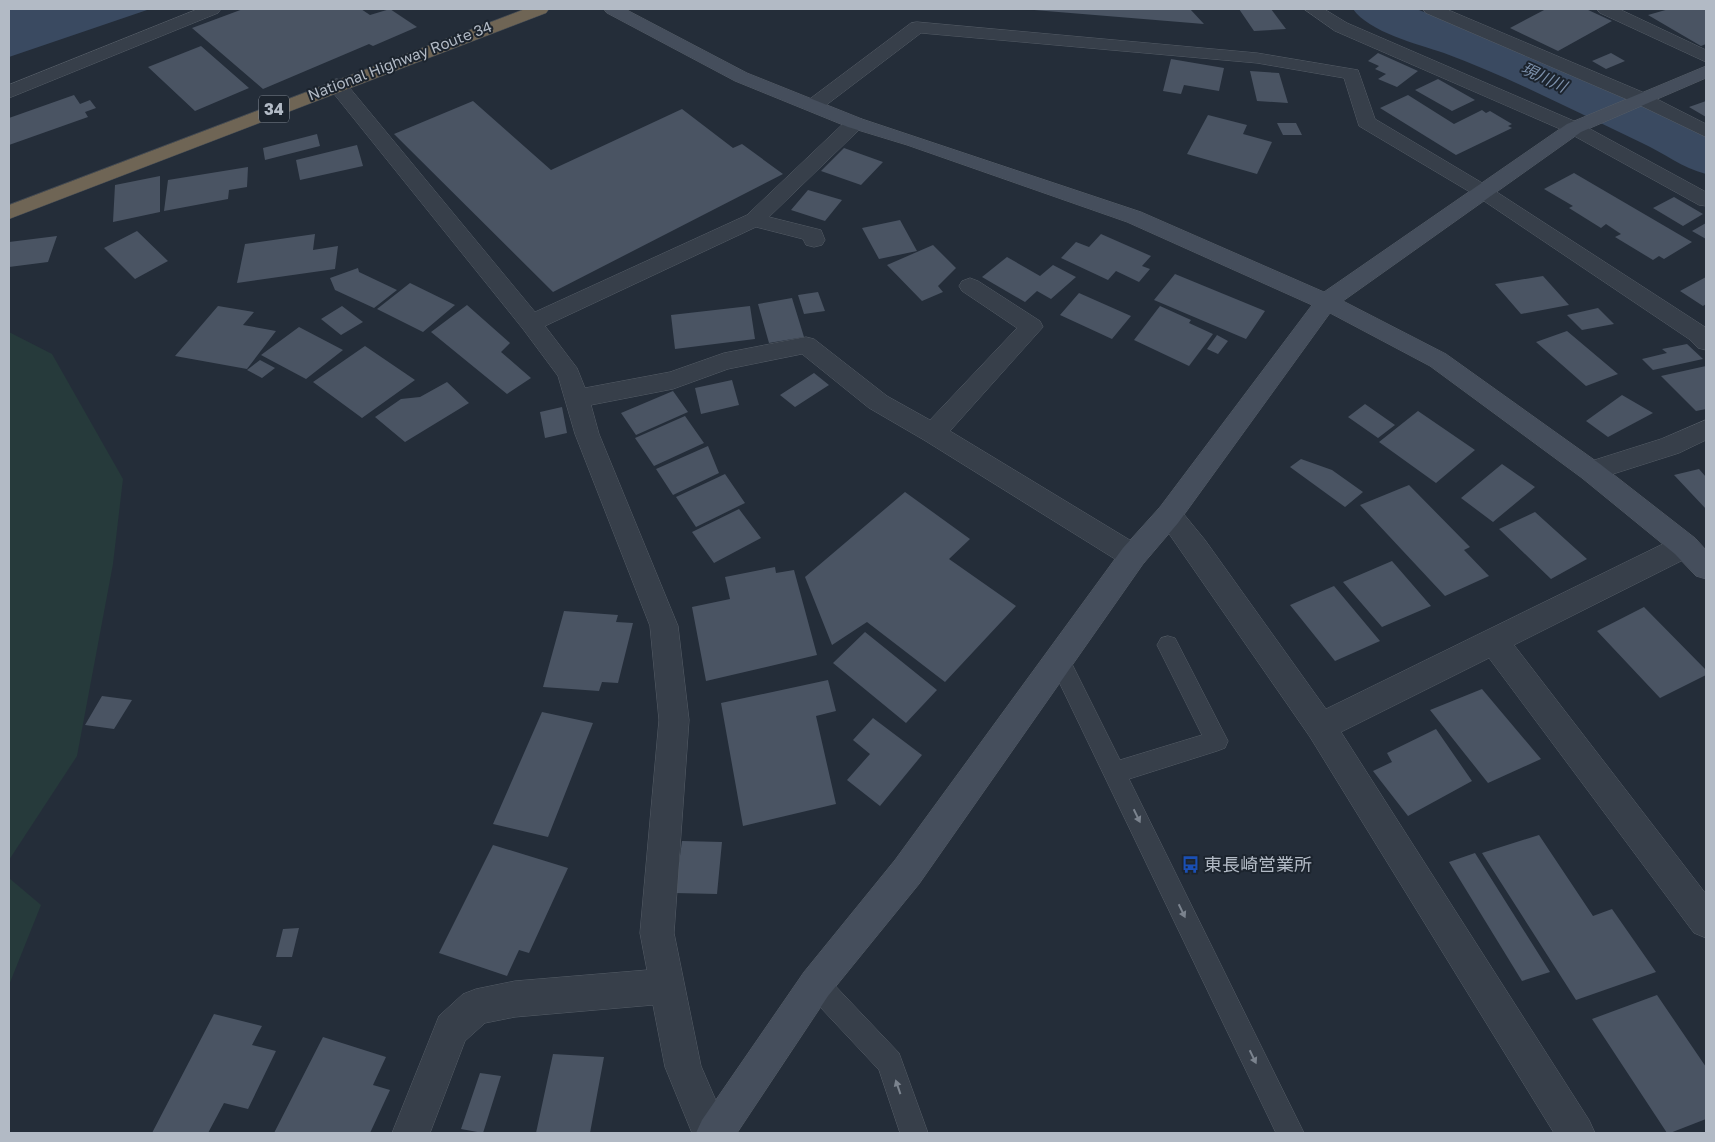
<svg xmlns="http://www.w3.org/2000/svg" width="1715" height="1142" viewBox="0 0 1715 1142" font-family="'Golos Text','Noto Sans JP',sans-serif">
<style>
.green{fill:#263a3b}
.water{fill:#3a4a61}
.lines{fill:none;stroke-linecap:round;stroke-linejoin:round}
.river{fill:#3a4a61;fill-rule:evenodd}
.building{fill:#4a5463}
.lane-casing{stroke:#555d67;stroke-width:1}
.street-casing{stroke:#555d67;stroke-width:1}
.secondary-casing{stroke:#555d67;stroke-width:1}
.highway-casing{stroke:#424a54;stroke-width:1}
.lane{fill:#373f4a;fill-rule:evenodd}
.street{fill:#373f4a;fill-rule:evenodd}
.secondary{fill:#454e5c;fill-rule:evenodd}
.highway{fill:#6f6555;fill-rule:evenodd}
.oneway{fill:#7b838e}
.labels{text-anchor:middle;stroke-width:4;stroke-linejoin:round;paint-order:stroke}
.far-street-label{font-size:15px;fill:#b2bac5;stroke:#1c242e}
.far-water-label{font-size:16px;font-style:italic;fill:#7c90ab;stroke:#1c242e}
.shield{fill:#1c242e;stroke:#858d98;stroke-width:1}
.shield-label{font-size:16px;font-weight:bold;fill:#b2bac5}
.poi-label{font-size:18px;fill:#b2bac5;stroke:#1c242e;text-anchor:start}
</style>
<rect width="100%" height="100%" fill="#242d39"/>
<path class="green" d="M 9,332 L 52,354 L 123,479 L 113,564 L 77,756 L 9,860 Z
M 9,878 L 41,905 L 9,985 Z"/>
<path class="water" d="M 9,9 L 150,9 L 9,57 Z"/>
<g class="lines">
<path class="river" d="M 1353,9 L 1416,9 L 1511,43 L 1695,126 L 1706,133 L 1706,174 C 1682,168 1664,153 1642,143 C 1576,112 1512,78 1444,53 C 1417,44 1369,32 1353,9 Z"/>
</g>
<path class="building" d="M 243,9 L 361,9 L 370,15 L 390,9 L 417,27 L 373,46 L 369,44 L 263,89 L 192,28 Z
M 1034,9 L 1190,9 L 1204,24 L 1034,10 Z
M 1239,9 L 1271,9 L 1286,29 L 1254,31 Z
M 1546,9 L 1586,9 L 1612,21 L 1558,51 L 1510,28 Z
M 1669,9 L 1706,9 L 1706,44 L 1701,46 L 1648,15 Z
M 201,46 L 249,88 L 195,111 L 148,67 Z
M 1378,53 L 1418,71 L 1397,87 L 1378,79 L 1386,74 L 1375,69 L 1379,66 L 1368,61 Z
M 1611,53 L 1625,61 L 1606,69 L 1592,61 Z
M 1171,59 L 1224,68 L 1219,91 L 1184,85 L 1181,94 L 1163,91 Z
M 1250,71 L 1279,73 L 1288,103 L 1257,101 Z
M 1438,79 L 1475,100 L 1452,111 L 1415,90 Z
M 74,95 L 80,104 L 90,100 L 96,108 L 85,112 L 88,117 L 9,145 L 9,118 Z
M 1408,95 L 1454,124 L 1482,110 L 1486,113 L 1490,111 L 1512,124 L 1508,126 L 1512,128 L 1456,155 L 1380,108 Z
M 473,101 L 551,170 L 682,109 L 733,148 L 742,144 L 783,174 L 553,292 L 394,134 Z
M 1706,101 L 1706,117 L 1689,107 Z
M 1208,115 L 1247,125 L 1243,134 L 1272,142 L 1257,174 L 1187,154 Z
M 1277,123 L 1296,123 L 1302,135 L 1283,135 Z
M 317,134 L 320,146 L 265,160 L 263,148 Z
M 357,145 L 363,166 L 300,180 L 296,160 Z
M 844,148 L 883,162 L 861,185 L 821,171 Z
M 248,167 L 247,187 L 229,190 L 228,199 L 164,211 L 168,180 Z
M 1574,173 L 1692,242 L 1664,259 L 1659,256 L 1653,260 L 1615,237 L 1621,234 L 1606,224 L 1601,228 L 1569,208 L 1573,206 L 1544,189 Z
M 160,176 L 160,212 L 113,222 L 115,185 Z
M 808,190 L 842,200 L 825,221 L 791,210 Z
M 1674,197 L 1703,214 L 1683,226 L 1653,208 Z
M 900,220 L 917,251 L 879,259 L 862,228 Z
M 1706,223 L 1706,239 L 1692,231 Z
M 137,231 L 168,261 L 135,279 L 104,248 Z
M 315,234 L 313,250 L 338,246 L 335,269 L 237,283 L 245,244 Z
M 1101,234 L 1151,256 L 1142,266 L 1150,269 L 1139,282 L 1116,271 L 1108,280 L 1061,258 L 1076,242 L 1089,247 Z
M 57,236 L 48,262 L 9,267 L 9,242 Z
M 933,245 L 956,268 L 938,286 L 943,292 L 922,301 L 887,265 Z
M 1007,257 L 1040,276 L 1053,265 L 1076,277 L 1051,299 L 1037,291 L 1025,302 L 982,277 Z
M 358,268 L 359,272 L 397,290 L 374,308 L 335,290 L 330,278 Z
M 1175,274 L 1265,311 L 1246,339 L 1154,300 Z
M 1543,276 L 1569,305 L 1521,314 L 1495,284 Z
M 1706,277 L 1706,304 L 1703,306 L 1680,291 Z
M 410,283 L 455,305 L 423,332 L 377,309 Z
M 818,292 L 825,311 L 804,314 L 798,295 Z
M 1079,293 L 1131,316 L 1112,339 L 1060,315 Z
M 792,298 L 804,337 L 769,343 L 758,304 Z
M 467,305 L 510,343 L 501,352 L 531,378 L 507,394 L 431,332 Z
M 218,306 L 254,312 L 243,325 L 276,331 L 247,369 L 175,356 Z
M 342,306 L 363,322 L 341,335 L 321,319 Z
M 750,306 L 755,339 L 675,349 L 671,315 Z
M 1160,306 L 1191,320 L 1189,323 L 1213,334 L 1189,366 L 1134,340 Z
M 1598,308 L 1614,324 L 1582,330 L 1567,315 Z
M 299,327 L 343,350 L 306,379 L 261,355 Z
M 1567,331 L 1618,374 L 1586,386 L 1536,342 Z
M 1217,335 L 1228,341 L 1218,354 L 1207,349 Z
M 1687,344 L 1703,359 L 1653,370 L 1642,359 L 1667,353 L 1662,349 Z
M 365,346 L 415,380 L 362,418 L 313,382 Z
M 260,360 L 275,368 L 262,378 L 247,370 Z
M 1706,366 L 1706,409 L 1696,411 L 1661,376 Z
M 814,373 L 829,385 L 795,407 L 780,395 Z
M 732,380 L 739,405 L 701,414 L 695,388 Z
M 447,382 L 469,403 L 405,442 L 375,417 L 401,399 L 420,397 Z
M 673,391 L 688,412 L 636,435 L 621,413 Z
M 1622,395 L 1653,413 L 1608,437 L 1586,421 Z
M 1365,404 L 1395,425 L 1378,438 L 1348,417 Z
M 562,407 L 567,433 L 545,438 L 540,412 Z
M 1418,411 L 1475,450 L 1436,483 L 1379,442 Z
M 685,416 L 704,443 L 654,466 L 635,438 Z
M 708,446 L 719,473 L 673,495 L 656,469 Z
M 1301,459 L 1332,470 L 1363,492 L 1345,507 L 1290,467 Z
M 1502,464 L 1535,487 L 1493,522 L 1461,498 Z
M 1699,469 L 1706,477 L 1706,509 L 1674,475 Z
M 725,474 L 745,503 L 696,527 L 676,497 Z
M 1409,485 L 1470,547 L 1464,550 L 1489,576 L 1445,596 L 1360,505 Z
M 905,492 L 970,539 L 949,559 L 1016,606 L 945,682 L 867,622 L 832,645 L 805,577 Z
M 739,509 L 761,538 L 714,563 L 692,532 Z
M 1535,512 L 1587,559 L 1551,579 L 1499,529 Z
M 1392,561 L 1431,606 L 1382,627 L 1343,582 Z
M 775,567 L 776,573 L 794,570 L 817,655 L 706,681 L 692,607 L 730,599 L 725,577 Z
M 1334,586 L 1380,641 L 1335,661 L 1290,605 Z
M 1644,607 L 1706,670 L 1706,675 L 1660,698 L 1597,631 Z
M 564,611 L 618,615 L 616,622 L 633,623 L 618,683 L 602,682 L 599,691 L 543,687 Z
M 865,632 L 937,690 L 906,723 L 833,663 Z
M 828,680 L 836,711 L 816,716 L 836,804 L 743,826 L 721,703 Z
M 1482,689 L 1541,759 L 1488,783 L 1430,710 Z
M 102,696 L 132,700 L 114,729 L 85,725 Z
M 542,712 L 593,723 L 548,837 L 493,824 Z
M 873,718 L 922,755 L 880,806 L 847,780 L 870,754 L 853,740 Z
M 1436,729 L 1472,781 L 1408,816 L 1373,771 L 1392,762 L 1387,753 Z
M 1539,835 L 1593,916 L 1612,909 L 1656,972 L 1576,1000 L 1482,853 Z
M 682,841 L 722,842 L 717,894 L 675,893 Z
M 493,845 L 568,868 L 529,953 L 519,950 L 507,976 L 439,953 Z
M 1475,853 L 1550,972 L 1522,981 L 1449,862 Z
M 299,928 L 292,957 L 276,957 L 283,929 Z
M 1657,995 L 1706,1067 L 1706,1119 L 1670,1133 L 1667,1133 L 1592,1019 Z
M 214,1014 L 262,1026 L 252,1045 L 276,1051 L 248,1109 L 224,1103 L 208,1133 L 152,1133 Z
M 323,1037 L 386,1057 L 373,1085 L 390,1090 L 370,1133 L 274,1133 Z
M 553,1054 L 604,1057 L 590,1133 L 536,1133 Z
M 480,1073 L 501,1076 L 483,1133 L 461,1129 Z"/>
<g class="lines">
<defs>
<path id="lane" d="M 1168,636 L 1175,638 L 1228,741 L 1225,748 L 1217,751 L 1129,779 L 1304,1133 L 1276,1133 L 1048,659 L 1052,652 L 1059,650 L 1066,652 L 1120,760 L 1202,735 L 1157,645 L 1161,638 Z
M 816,971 L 825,975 L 899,1053 L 928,1133 L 900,1133 L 879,1070 L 807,993 L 803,984 L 807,975 Z"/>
<path id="street" d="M 198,9 L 221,9 L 218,13 L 9,98 L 9,85 Z
M 1304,9 L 1324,9 L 1347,23 L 1581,124 L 1706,192 L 1706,206 L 1699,205 L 1567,132 L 1335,31 Z
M 1423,9 L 1446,9 L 1647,94 L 1706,124 L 1706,137 L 1633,102 L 1426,13 Z
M 1597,9 L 1619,9 L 1706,50 L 1706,62 L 1600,13 Z
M 917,22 L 1257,53 L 1358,70 L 1375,119 L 1489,187 L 1705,327 L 1706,350 L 1698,348 L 1689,339 L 1475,195 L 1359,126 L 1344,78 L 1257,63 L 921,33 L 821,109 L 807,109 L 805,105 L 807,101 L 911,23 Z
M 337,79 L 344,81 L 535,312 L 747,215 L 848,119 L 862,119 L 865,123 L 862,127 L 769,217 L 821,230 L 825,240 L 822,245 L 814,247 L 806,245 L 803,239 L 756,227 L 545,326 L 577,368 L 585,388 L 670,372 L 724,353 L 806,337 L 814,339 L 887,396 L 930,420 L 1017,328 L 962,291 L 959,286 L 962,281 L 970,278 L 978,281 L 1040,321 L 1043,327 L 950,431 L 1143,548 L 1147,556 L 1143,564 L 1133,567 L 1123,564 L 924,440 L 869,408 L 802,354 L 728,369 L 673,389 L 591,405 L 599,434 L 678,626 L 689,720 L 674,933 L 701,1066 L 730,1133 L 692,1133 L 665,1067 L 653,1005 L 515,1017 L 485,1023 L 465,1041 L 430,1133 L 392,1133 L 439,1016 L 463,994 L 476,989 L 515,981 L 647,970 L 640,933 L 659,720 L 650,626 L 575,434 L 558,376 L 523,329 L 330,89 L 328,85 L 330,81 Z
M 1706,420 L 1706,440 L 1679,453 L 1591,481 L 1582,478 L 1578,471 L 1582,464 L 1661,439 Z
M 1169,504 L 1178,507 L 1205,540 L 1326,709 L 1675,538 L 1685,535 L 1695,538 L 1699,546 L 1695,554 L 1514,645 L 1706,894 L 1706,938 L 1694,933 L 1489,658 L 1341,732 L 1589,1120 L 1595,1133 L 1554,1133 L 1310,737 L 1156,515 L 1160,507 Z"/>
<path id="secondary" d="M 604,9 L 625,9 L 747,73 L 862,119 L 1141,212 L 1324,292 L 1567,124 L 1706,66 L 1706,78 L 1581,132 L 1343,301 L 1446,354 L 1600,464 L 1695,538 L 1706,550 L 1706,579 L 1696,576 L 1675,554 L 1582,478 L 1430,366 L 1330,313 L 1178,523 L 1143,564 L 919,884 L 828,996 L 737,1133 L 696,1133 L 702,1120 L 804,972 L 895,860 L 1123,548 L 1160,507 L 1312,305 L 1127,222 L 907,145 L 848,127 L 735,81 L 607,13 Z"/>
<path id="highway" d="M 525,9 L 549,9 L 546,13 L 9,219 L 9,205 Z"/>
</defs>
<use href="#lane" class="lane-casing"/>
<use href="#street" class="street-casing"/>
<use href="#secondary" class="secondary-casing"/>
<use href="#highway" class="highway-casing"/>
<use href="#lane" class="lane"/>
<use href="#street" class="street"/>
<use href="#secondary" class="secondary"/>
<use href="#highway" class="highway"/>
</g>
<defs><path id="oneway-solid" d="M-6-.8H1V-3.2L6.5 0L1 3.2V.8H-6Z" transform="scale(1.25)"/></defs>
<g class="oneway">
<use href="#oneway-solid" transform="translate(1137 816) rotate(64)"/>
<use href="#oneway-solid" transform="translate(1182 911) rotate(64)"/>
<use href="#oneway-solid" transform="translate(1253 1057) rotate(64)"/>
<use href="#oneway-solid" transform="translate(898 1087) rotate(-109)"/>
</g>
<defs>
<symbol id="bus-bare" viewBox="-9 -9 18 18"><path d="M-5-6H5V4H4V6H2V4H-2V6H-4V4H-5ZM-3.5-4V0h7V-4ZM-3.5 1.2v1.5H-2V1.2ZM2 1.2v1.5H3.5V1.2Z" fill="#1a4fb4" stroke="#1c242e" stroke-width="2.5" paint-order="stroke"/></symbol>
</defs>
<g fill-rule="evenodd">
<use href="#bus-bare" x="1178" y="852" width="25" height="25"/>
</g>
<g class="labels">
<g class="far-street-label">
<text transform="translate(400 61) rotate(-21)" y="5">National Highway Route 34</text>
</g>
<g class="far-water-label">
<text transform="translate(1544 77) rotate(25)" y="6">現川川</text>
</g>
<rect class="shield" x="259" y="95.5" width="30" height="27" rx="4"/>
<g class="shield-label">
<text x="274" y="115">34</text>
</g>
<g class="poi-label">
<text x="1204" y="871">東長崎営業所</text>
</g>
</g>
<rect width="1715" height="1142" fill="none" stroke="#b2bac5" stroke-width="20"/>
</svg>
